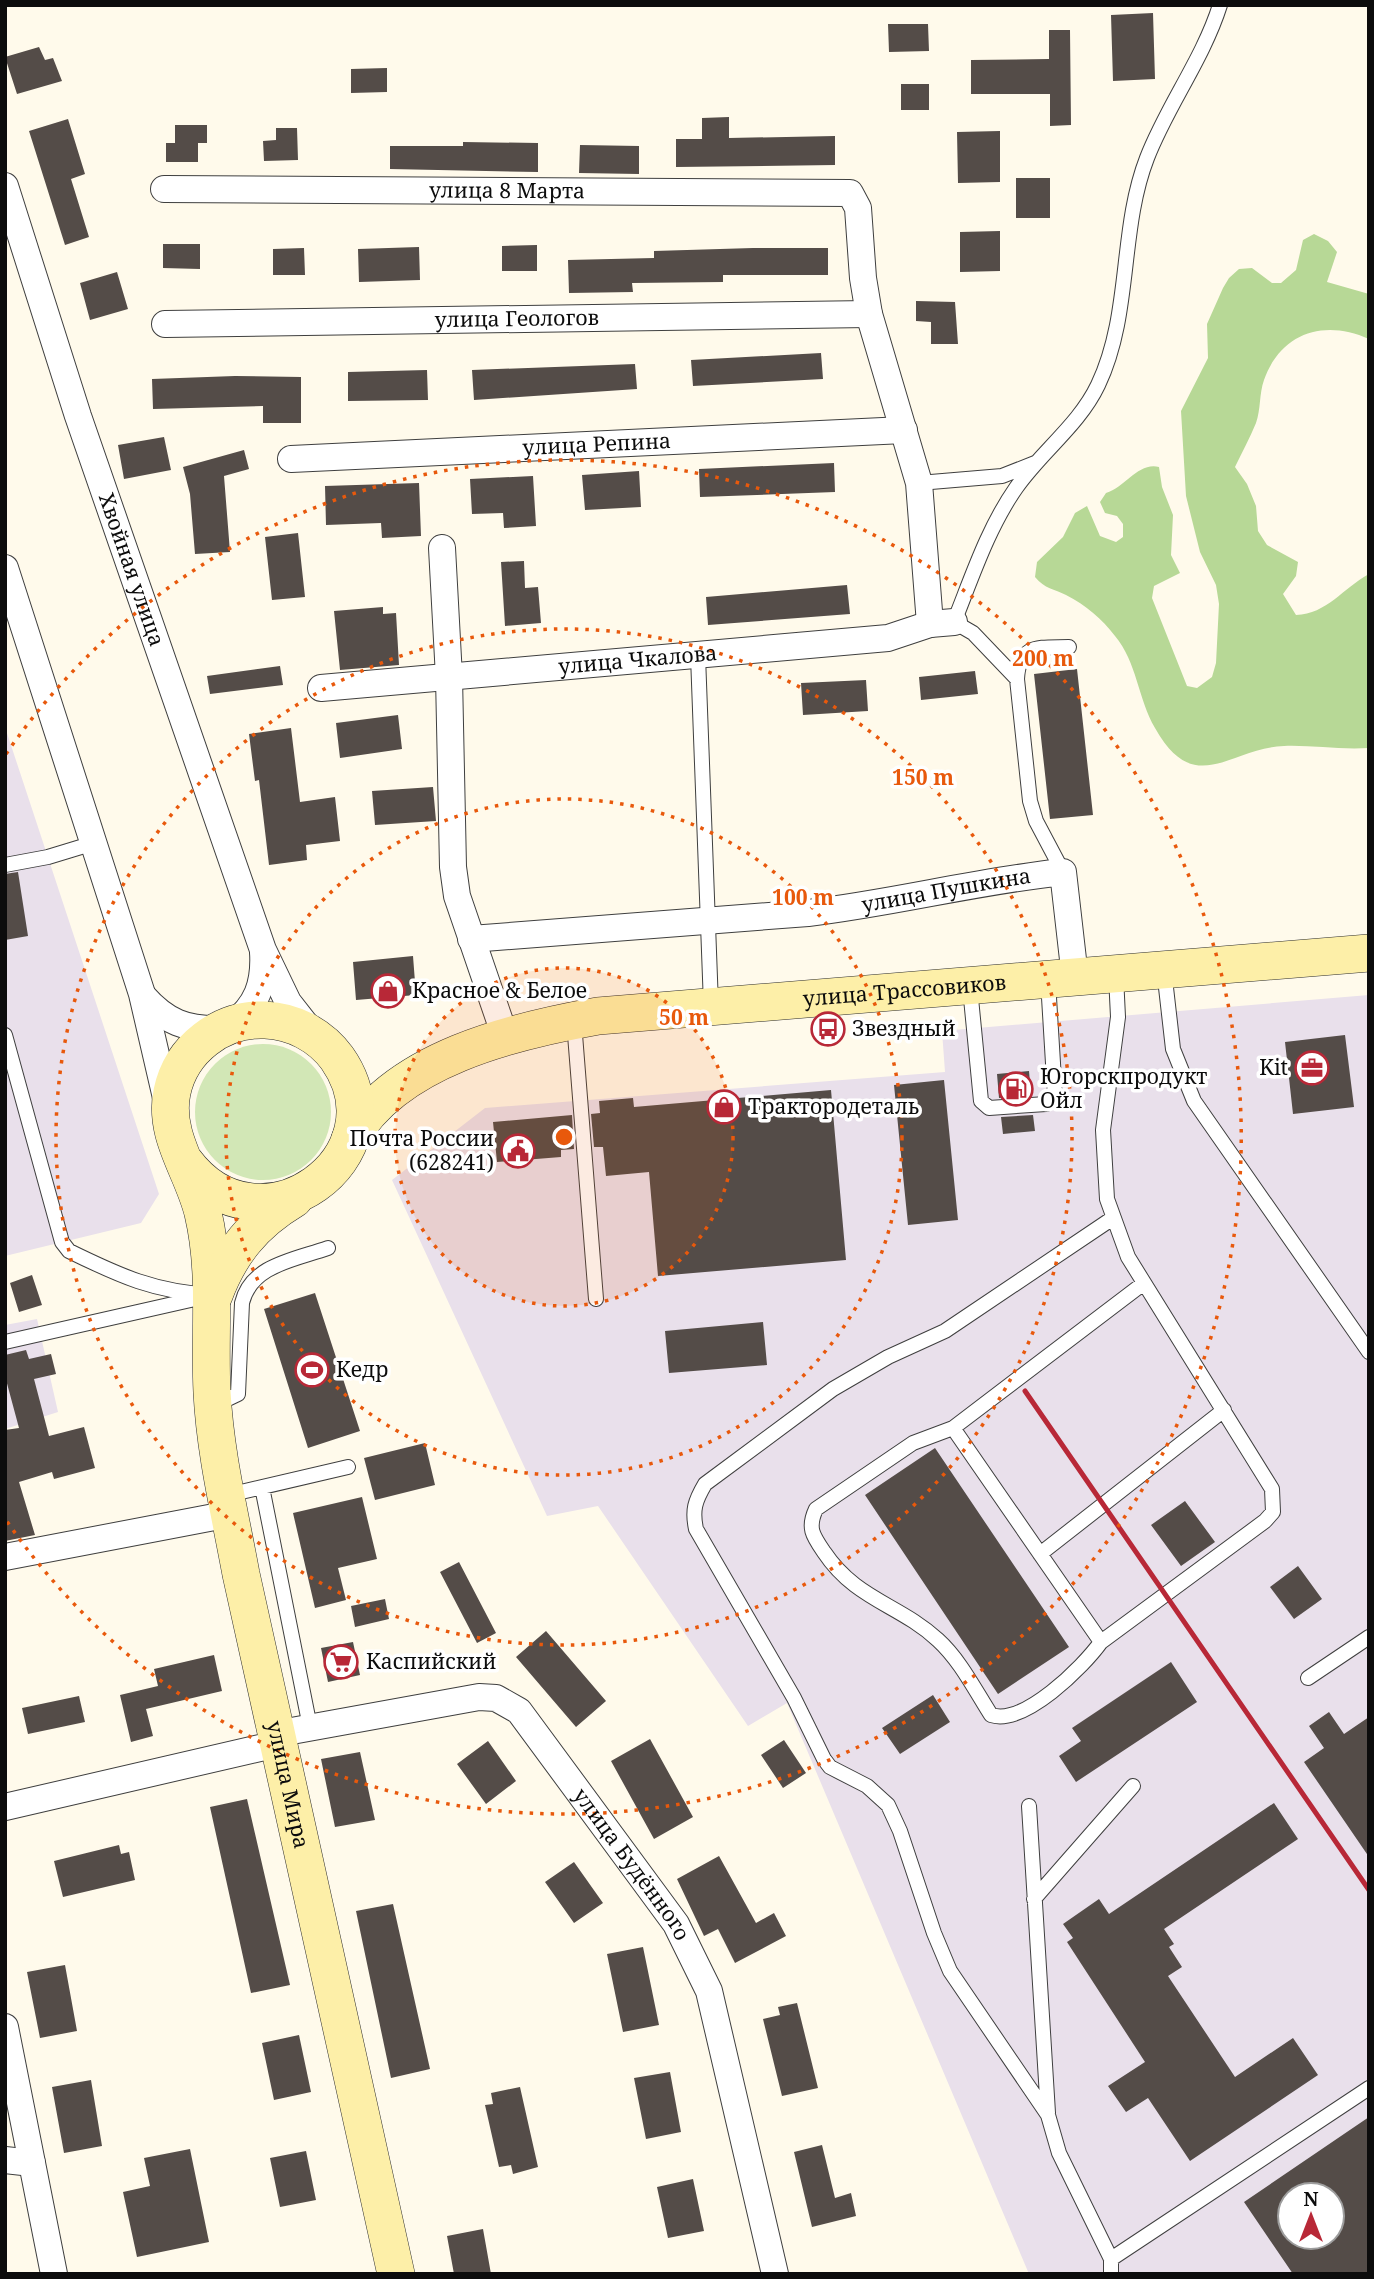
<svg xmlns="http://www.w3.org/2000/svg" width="1374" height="2279" viewBox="0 0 1374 2279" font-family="'Noto Serif',serif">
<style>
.industrial{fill:#e9e0eb;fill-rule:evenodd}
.green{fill:#d2e7b6}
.forest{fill:#b7d896}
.building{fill:#544c48;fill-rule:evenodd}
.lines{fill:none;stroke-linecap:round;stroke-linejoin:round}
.lane-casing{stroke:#3f3f3f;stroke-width:16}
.street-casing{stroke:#3f3f3f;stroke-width:28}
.secondary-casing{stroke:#2e2e2e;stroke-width:38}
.lane{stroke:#fff;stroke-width:14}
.street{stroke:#fff;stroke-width:26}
.secondary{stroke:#fdefa8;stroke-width:37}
.rail{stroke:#b82837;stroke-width:5}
.ring{fill:none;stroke:#e8590c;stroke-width:3.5;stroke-dasharray:3.5 7}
.labels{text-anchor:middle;stroke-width:7;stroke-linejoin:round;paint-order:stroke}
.street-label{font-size:21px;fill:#0c0c0c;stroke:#fff}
.poi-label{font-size:21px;fill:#0c0c0c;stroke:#fff;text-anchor:start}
.centre{fill:#e8590c;stroke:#fff;stroke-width:3.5}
.ring-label{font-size:21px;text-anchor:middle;font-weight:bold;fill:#e8590c;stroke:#fff;stroke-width:7;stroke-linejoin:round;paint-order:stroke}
</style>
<rect width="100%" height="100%" fill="#fffaeb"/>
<path class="industrial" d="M 5,727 L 159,1194 L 141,1223 L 5,1256 Z
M 1369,995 L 1369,2274 L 1029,2274 L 787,1703 L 748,1726 L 598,1506 L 547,1516 L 392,1180 L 485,1108 L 945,1072 L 942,1031 ZM 1290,2195 L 1332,2195 L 1332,2237 L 1290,2237 Z
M 37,1319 L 58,1412 L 5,1429 L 5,1325 Z"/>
<path class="green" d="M195 1112a68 68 0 1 1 136 0a68 68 0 1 1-136 0Z"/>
<path class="forest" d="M 1314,234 L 1328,241 L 1337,252 L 1327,282 L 1369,294 L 1369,339 C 1325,319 1281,332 1264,380 C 1259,394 1261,409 1256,423 C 1250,438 1242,452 1235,467 L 1247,484 L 1256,506 L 1258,531 L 1267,545 L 1298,562 L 1296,576 L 1283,594 L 1296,615 C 1327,614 1343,588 1369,574 L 1369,748 C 1340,750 1312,745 1284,746 C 1229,748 1195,799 1155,728 C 1138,699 1137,662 1115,636 C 1102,619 1086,605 1066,595 C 1054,589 1045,589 1035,577 L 1037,562 L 1063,537 L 1075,513 L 1087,506 L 1100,536 L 1116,542 L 1123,537 L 1123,524 L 1117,516 L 1105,513 L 1100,502 L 1106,493 C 1126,487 1138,462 1159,467 L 1162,487 L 1173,515 L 1171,555 L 1180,573 L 1154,586 L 1152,598 L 1187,686 L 1197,688 L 1212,677 L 1216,663 L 1219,604 L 1216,585 L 1200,552 L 1186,496 L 1181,411 L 1208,358 L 1207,324 L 1223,288 L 1229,278 L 1239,269 L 1252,268 L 1272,283 L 1281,283 L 1296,270 L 1303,240 Z"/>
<path class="building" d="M 1153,13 L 1155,79 L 1113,81 L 1111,15 Z
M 888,24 L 928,24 L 929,51 L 889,52 Z
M 1049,30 L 1070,30 L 1071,125 L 1050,126 L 1050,94 L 971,94 L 971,60 L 1049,59 Z
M 39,47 L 45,60 L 53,58 L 62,81 L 17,94 L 5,57 Z
M 387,68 L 387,92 L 351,93 L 351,69 Z
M 901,84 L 929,84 L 929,110 L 901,110 Z
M 729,117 L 729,138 L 835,136 L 835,165 L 676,167 L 676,139 L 702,139 L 702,118 Z
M 68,119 L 85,174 L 71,179 L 89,237 L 65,245 L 29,131 Z
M 175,125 L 207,125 L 207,143 L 198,143 L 198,162 L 166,162 L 166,143 L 175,143 Z
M 276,128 L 297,128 L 298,160 L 264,161 L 263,141 L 276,140 Z
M 1000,131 L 1000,182 L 958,183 L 957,132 Z
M 463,142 L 538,143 L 538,172 L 390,169 L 390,146 L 463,146 Z
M 580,145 L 639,146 L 639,174 L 579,173 Z
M 1016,178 L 1050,178 L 1050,218 L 1016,218 Z
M 1000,231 L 1000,271 L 960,272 L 960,232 Z
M 163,244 L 200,244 L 200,269 L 163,268 Z
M 537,245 L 537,271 L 502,271 L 502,246 Z
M 419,247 L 420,280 L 359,282 L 358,249 Z
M 304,248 L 305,275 L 273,275 L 273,249 Z
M 753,248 L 828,248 L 828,275 L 723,275 L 723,282 L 632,283 L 633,292 L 569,293 L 568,260 L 654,258 L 654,251 Z
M 117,272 L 128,309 L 90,320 L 80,283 Z
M 916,301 L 955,302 L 958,344 L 931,344 L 931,322 L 916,321 Z
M 821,353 L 823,379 L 693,386 L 691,360 Z
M 635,364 L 637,389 L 474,400 L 472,370 Z
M 427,370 L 428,400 L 348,401 L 348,372 Z
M 235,376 L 301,377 L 301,423 L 263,423 L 263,406 L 153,409 L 152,379 Z
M 164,437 L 171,470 L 124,479 L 118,445 Z
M 244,450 L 249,469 L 224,476 L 230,552 L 195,554 L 190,494 L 183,467 Z
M 834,463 L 835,492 L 700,497 L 699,469 Z
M 639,471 L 641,507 L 585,510 L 582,475 Z
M 533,476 L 536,526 L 504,528 L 503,513 L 472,514 L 470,479 Z
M 419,483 L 421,536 L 382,538 L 381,523 L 326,525 L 325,486 Z
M 298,533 L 305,597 L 272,600 L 265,537 Z
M 524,561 L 525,588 L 538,587 L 541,623 L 505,626 L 501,562 Z
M 847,585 L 850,614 L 708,625 L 706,597 Z
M 383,607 L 383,614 L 396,613 L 399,665 L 340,670 L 334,611 Z
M 280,666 L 283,685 L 210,694 L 207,676 Z
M 1077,669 L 1093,815 L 1050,819 L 1034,674 Z
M 975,671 L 978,694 L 921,700 L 919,677 Z
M 866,680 L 868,711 L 803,715 L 801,683 Z
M 398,715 L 402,749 L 340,758 L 336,723 Z
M 291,728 L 300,802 L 335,797 L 340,841 L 306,845 L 307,860 L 269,865 L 259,780 L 255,781 L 249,734 Z
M 433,787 L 436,821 L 375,825 L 372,791 Z
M 18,872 L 28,936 L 5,940 L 5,874 Z
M 413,956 L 416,995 L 356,1000 L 353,962 Z
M 1345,1035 L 1354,1107 L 1293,1114 L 1285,1042 Z
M 1029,1071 L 1031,1095 L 999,1098 L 997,1074 Z
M 944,1080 L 958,1220 L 908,1225 L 894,1085 Z
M 831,1090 L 846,1260 L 658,1276 L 649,1172 L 606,1176 L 603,1147 L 594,1147 L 591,1114 L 600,1113 L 599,1101 L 633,1098 L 634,1107 Z
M 572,1115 L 574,1149 L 561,1150 L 561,1157 L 497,1162 L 493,1122 Z
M 1033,1115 L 1035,1131 L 1003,1134 L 1001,1117 Z
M 32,1275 L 42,1305 L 19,1312 L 10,1283 Z
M 315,1293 L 360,1431 L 308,1448 L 264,1309 Z
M 763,1322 L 767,1365 L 669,1373 L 665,1331 Z
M 26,1350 L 29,1359 L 51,1354 L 56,1374 L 34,1379 L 49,1436 L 84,1427 L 95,1468 L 54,1479 L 52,1472 L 19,1482 L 35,1535 L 5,1541 L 5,1430 L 19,1428 L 5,1376 L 5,1355 Z
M 425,1443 L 435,1485 L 375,1500 L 364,1458 Z
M 935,1448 L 1069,1647 L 998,1694 L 865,1495 Z
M 362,1497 L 377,1559 L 338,1568 L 346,1600 L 315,1608 L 293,1513 Z
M 1185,1501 L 1215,1542 L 1181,1566 L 1151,1525 Z
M 459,1562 L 496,1633 L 477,1643 L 440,1572 Z
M 1298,1566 L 1322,1599 L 1294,1619 L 1270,1587 Z
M 385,1599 L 389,1619 L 355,1627 L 351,1606 Z
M 546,1631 L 606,1701 L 576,1727 L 516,1657 Z
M 353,1642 L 360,1675 L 328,1682 L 321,1648 Z
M 214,1655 L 222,1691 L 146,1709 L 153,1736 L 131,1742 L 120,1695 L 158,1686 L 154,1669 Z
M 1171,1662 L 1197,1702 L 1076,1782 L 1059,1756 L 1081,1741 L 1072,1728 Z
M 933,1695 L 950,1722 L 900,1754 L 882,1728 Z
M 79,1696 L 85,1722 L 28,1734 L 22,1708 Z
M 1329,1712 L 1344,1734 L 1369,1717 L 1369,1857 L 1304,1762 L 1324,1748 L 1309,1726 Z
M 650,1739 L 693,1817 L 654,1839 L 611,1761 Z
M 784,1740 L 806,1773 L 783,1788 L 761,1755 Z
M 488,1741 L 516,1781 L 486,1804 L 457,1764 Z
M 360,1752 L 375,1820 L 335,1827 L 321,1759 Z
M 247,1799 L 290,1985 L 251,1993 L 210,1807 Z
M 1274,1803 L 1298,1839 L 1164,1929 L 1174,1944 L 1169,1947 L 1182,1967 L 1168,1976 L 1235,2077 L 1293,2038 L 1318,2075 L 1190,2161 L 1148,2098 L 1126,2112 L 1108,2086 L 1145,2062 L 1067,1942 L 1073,1938 L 1063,1924 L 1099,1899 L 1109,1914 Z
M 119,1845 L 121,1854 L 129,1852 L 135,1880 L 63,1897 L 54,1861 Z
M 719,1856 L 756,1923 L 774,1913 L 786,1936 L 735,1963 L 718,1929 L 704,1936 L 677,1879 Z
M 574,1862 L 603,1903 L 574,1923 L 545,1882 Z
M 393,1904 L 430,2069 L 391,2078 L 356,1911 Z
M 643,1947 L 659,2025 L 623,2032 L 607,1954 Z
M 65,1965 L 77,2031 L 40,2038 L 27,1972 Z
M 797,2003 L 818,2088 L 782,2096 L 763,2019 L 780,2015 L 778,2007 Z
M 299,2035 L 311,2092 L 274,2100 L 262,2043 Z
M 670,2072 L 681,2132 L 646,2139 L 634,2078 Z
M 91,2080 L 102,2146 L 64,2153 L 52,2087 Z
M 520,2087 L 538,2167 L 513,2174 L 511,2165 L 499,2167 L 485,2105 L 493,2104 L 491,2093 Z
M 1369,2117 L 1369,2274 L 1293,2274 L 1244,2202 ZM 1290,2195 L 1332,2195 L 1332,2237 L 1290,2237 Z
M 822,2145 L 835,2198 L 851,2193 L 856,2216 L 812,2227 L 794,2152 Z
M 190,2149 L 209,2242 L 137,2257 L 123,2192 L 150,2186 L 144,2158 Z
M 306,2151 L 316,2200 L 280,2207 L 270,2158 Z
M 693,2179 L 704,2231 L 668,2238 L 657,2187 Z
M 483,2229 L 491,2274 L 454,2274 L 447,2236 Z"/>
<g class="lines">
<defs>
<path id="lane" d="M 919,483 L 1002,476 L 1035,463
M 698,656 L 711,1005
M 1017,679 C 1019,643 1039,648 1069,647
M 5,865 L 48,857 L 94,843
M 1063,872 L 1036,821 L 1030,801 L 1017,679 L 973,633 L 954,622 C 972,577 988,528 1016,488 C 1041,452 1079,425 1098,385 C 1132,314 1119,230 1147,158 C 1167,106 1203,59 1220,5
M 1164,970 L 1173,1049 L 1194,1101 L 1369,1352
M 1116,976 L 1118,1017 L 1103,1130 L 1107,1199 L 1128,1257 L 1272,1489 L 1273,1512 L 1265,1521 L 1101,1642 C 1083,1667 1024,1726 991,1715 C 975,1690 960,1660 938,1640 C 899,1604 856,1600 824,1552 C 813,1536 807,1528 816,1509 L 913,1443 L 953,1428 L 1144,1283
M 970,988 L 981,1101 L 989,1108 L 1046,1104 L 1055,1096 L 1048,981
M 574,1022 L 596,1299
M 5,1035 L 62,1242 L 69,1251 C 120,1276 155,1292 212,1295
M 5,1342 L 195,1299
M 215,1405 L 238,1394 L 242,1303 C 251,1265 294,1260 328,1248
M 953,1428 L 1101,1642
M 262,1487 L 310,1727
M 228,1495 L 348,1467
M 1040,1554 L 1224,1410
M 1308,1678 L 1369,1637
M 1029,1806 L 1048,2113
M 1034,1899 L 1133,1786
M 1111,2259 L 1059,2153 L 1048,2115 L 950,1971 L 934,1933 L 900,1831 L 888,1805 L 867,1786 L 830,1767 L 824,1759 L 794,1698 L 696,1529 C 692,1510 695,1501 705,1484 L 833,1389 L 888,1357 L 945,1331 L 1113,1218
M 1111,2274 L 1111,2259 L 1369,2088"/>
<g id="street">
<path id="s1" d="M 5,186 L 78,416 L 263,950 L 288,1002 L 313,1034"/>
<path id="s2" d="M 164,189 L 850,193 L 858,208 L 863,278 L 869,314 L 919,483 L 930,624"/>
<path id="s3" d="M 165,324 L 869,314"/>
<path id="s4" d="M 291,459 L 904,430"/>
<path d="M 442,548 L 449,677 L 453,867 L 457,896 L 506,1039"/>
<path d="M 5,568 L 142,994 L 167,1102"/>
<path id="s5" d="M 321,688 L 888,638 L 930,624 L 954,622"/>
<path id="s6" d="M 471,939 L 808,913 C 894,903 977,881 1063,872 L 1075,977"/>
<path d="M 143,996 C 166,1022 186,1030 221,1029"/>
<path d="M 232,1025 C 257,1005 265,984 263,952"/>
<path d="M 5,1557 L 230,1514"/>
<path id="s7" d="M 275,1734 L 479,1697 L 496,1698 L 519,1711 L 676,1924 L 709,1991 L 775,2274"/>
<path d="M 5,1807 L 277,1744"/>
<path d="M 5,2027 L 54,2274"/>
<path d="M 5,2160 L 32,2163"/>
</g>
<g id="secondary">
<path id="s8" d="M 350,1139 C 395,1059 513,1031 598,1016 L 1369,953"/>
<path id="s9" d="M 185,1162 C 260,1262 406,1156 337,1058 C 320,1035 293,1021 265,1020 C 221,1018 181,1049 172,1092 C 163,1136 193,1171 203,1213 C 217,1272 209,1331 212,1392 C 215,1453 230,1514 241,1574 L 396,2274"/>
<path d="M 214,1295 C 230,1252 254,1223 294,1199"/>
</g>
</defs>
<use href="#lane" class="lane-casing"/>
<use href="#street" class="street-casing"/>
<use href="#secondary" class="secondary-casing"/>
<use href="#lane" class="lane"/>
<use href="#street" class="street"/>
<use href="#secondary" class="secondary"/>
<path class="rail" d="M 1025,1391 L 1369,1890"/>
</g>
<circle cx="564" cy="1137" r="169" fill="#e8590c" fill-opacity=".12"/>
<g class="ring">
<circle cx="564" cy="1137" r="169"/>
<circle cx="564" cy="1137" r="338"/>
<circle cx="564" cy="1137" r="508"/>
<path d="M6 754A677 677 0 1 1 6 1520"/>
</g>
<defs>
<symbol id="shop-ring" viewBox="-11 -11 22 22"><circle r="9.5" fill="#fff" stroke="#b82837" stroke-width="1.5"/><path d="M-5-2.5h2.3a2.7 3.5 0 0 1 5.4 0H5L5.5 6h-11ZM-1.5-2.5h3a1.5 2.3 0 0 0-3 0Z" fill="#b82837"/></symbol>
<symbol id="bus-ring" viewBox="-11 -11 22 22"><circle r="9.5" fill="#fff" stroke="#b82837" stroke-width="1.5"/><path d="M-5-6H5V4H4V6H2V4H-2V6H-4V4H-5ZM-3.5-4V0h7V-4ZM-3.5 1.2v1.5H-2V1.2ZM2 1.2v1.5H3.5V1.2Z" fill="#b82837"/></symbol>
<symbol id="office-ring" viewBox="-11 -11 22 22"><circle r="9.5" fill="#fff" stroke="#b82837" stroke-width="1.5"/><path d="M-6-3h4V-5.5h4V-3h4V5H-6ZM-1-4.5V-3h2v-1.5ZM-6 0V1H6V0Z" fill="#b82837"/></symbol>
<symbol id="fuel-ring" viewBox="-11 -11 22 22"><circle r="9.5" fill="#fff" stroke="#b82837" stroke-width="1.5"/><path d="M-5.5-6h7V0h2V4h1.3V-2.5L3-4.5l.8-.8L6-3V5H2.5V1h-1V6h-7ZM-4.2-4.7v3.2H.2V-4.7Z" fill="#b82837"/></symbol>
<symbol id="civic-ring" viewBox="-11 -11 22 22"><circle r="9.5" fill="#fff" stroke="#b82837" stroke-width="1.5"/><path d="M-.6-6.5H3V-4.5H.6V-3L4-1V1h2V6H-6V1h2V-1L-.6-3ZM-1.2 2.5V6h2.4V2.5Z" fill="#b82837"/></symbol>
<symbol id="stadium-ring" viewBox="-11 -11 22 22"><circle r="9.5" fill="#fff" stroke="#b82837" stroke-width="1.5"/><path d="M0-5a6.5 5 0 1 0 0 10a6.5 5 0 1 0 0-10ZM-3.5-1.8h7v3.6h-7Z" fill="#b82837"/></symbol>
<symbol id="supermarket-ring" viewBox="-11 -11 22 22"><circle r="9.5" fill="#fff" stroke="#b82837" stroke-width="1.5"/><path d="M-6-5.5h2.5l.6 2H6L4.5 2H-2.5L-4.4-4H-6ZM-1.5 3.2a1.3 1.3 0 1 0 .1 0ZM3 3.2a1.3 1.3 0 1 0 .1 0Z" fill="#b82837"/></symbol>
</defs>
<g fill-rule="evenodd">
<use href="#shop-ring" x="369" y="972" width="38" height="38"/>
<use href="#bus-ring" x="809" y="1010" width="38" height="38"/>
<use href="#office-ring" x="1293" y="1049" width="38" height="38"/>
<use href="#fuel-ring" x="997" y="1070" width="38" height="38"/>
<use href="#shop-ring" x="705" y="1088" width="38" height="38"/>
<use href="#civic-ring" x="499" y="1132" width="38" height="38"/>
<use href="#stadium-ring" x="293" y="1351" width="38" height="38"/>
<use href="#supermarket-ring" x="322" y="1643" width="38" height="38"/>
</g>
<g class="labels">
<g class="street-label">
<text dy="7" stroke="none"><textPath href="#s2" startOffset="343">улица 8 Марта</textPath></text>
<text dy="7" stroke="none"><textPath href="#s3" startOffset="352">улица Геологов</textPath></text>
<text dy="7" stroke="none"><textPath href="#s4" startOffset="306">улица Репина</textPath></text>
<text dy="7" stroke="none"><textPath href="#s1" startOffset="404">Хвойная улица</textPath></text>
<text dy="7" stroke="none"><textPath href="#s5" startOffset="318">улица Чкалова</textPath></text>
<text dy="7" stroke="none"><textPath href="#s6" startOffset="478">улица Пушкина</textPath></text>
<text dy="7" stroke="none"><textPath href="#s8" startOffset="593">улица Трассовиков</textPath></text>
<text dy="7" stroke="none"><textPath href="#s9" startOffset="1209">улица Мира</textPath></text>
<text dy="7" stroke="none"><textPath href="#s7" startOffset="441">улица Будённого</textPath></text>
</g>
<g class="poi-label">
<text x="412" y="998">Красное &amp; Белое</text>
<text x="852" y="1036">Звездный</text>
<text x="1288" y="1075" text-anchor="end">Kit</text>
<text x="1040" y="1084">Югорскпродукт<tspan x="1040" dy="24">Ойл</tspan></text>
<text x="748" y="1114">Трактородеталь</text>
<text x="494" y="1146" text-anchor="end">Почта России<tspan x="494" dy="24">(628241)</tspan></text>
<text x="336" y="1377">Кедр</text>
<text x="366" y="1669">Каспийский</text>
</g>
</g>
<circle cx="564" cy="1137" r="10" class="centre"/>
<g class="ring-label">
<text x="1043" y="666">200 m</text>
<text x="923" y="785">150 m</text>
<text x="803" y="905">100 m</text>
<text x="684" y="1025">50 m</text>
</g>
<rect width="1374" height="2279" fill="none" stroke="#0c0c0c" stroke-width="14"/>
<g transform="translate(1311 2216)"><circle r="33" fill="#ffffff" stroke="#9e9e9e" stroke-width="2"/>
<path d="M0-5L12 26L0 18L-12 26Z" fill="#b82837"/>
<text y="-10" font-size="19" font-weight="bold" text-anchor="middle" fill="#0c0c0c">N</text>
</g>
</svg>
